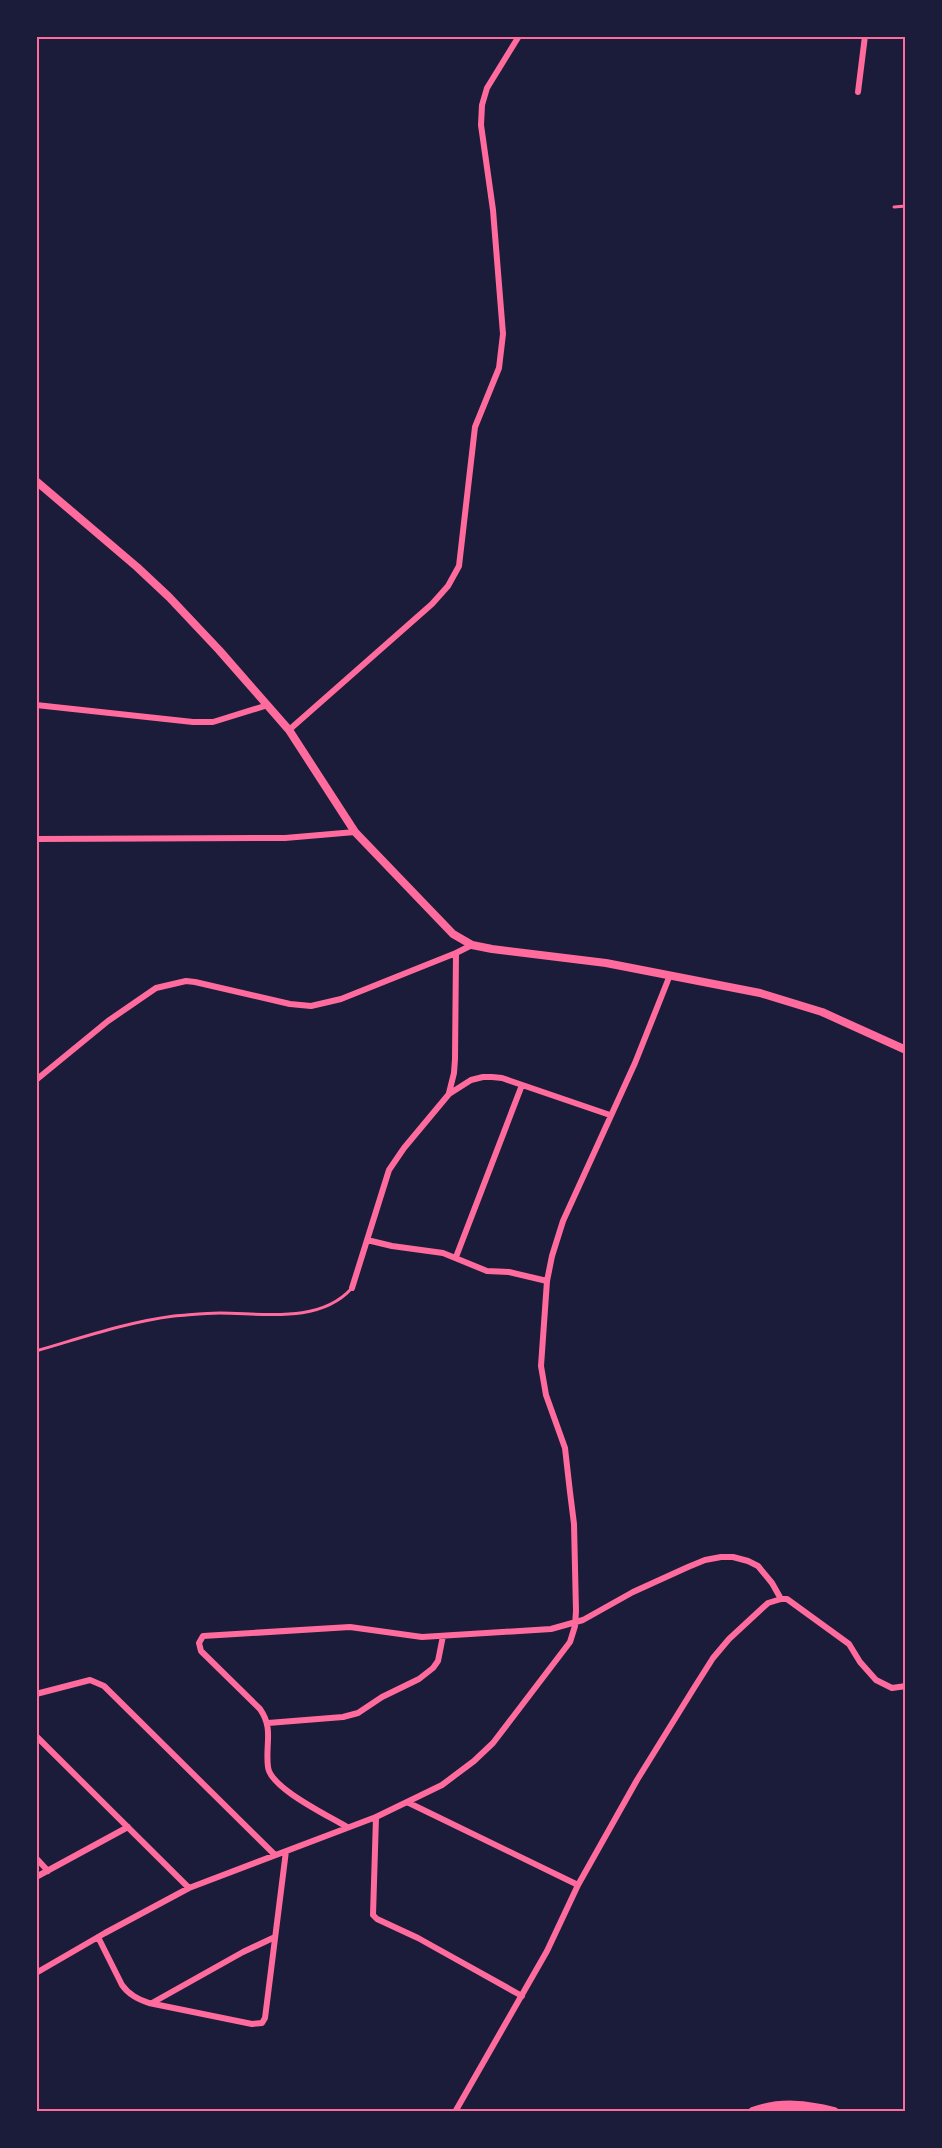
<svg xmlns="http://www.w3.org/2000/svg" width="942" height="2148" viewBox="0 0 942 2148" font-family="Figtree,sans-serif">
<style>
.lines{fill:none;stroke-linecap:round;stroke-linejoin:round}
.service{stroke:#ff6b9d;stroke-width:3}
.minor{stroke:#ff6b9d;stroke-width:6}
.tertiary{stroke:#ff6b9d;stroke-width:8}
.primary{stroke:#ff6b9d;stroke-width:10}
.neatline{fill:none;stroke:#ff6b9d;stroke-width:2}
</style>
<rect width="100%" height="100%" fill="#1b1b3a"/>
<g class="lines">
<path class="service" d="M 894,207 L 906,206
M 36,1351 C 81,1338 127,1322 174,1316 C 189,1315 205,1313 220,1313 C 262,1313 319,1324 351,1289"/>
<path class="minor" d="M 858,92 L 865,36
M 36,705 L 193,722 L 213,722 L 268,705
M 289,730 L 432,604 L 448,586 L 459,566 L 475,427 L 499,368 L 503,334 L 493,210 L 481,125 L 482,105 L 487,88 L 519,36
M 36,839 L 285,838 L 355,832
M 36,1080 L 108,1021 L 156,988 L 186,981 L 195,982 L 290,1004 L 311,1006 L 341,999 L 456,953 L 472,945
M 449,1093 L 454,1073 L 455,1059 L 456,953
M 367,1240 L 392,1246 L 443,1253 L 487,1271 L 509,1272 L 547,1281
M 456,1257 L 522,1085
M 352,1288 L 389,1170 L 404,1148 L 449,1094 L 471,1080 L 483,1077 L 492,1077 L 502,1078 L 610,1115
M 36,1694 L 90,1680 L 104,1686 L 275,1855
M 268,1723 L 343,1717 L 358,1713 L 382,1697 L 419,1679 L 433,1668 L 438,1661 L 443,1636
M 36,1736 L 189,1888
M 409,1803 L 578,1885
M 376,1817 L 373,1915 L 377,1919 L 418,1938 L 522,1996
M 347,1827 C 329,1816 270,1788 268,1767 C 265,1744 274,1729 260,1709 L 201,1651 L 199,1643 L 203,1636 L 350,1627 L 422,1637 L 551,1629 L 583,1620 L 633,1592 L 688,1567 L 705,1560 L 721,1557 L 733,1557 L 748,1561 L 758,1566 L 772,1583 L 781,1599
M 36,1858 L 48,1871
M 36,1877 L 128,1827
M 98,1937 L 122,1985 C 129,1995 138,1999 149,2003 L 252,2024 L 262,2023 L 265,2018 L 286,1851
M 36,1973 L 105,1933 L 189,1888 L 376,1817 L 442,1785 L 474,1761 L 493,1743 L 570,1642 L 575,1626 L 576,1611 L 574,1524 L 570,1492 L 565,1448 L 546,1395 L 541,1366 L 547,1281 L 552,1256 L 563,1221 L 635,1063 L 670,975
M 152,2003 L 243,1952 L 275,1937
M 455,2112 L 547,1951 L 578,1885 L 637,1780 L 694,1688 L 713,1658 L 729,1639 L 756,1614 L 768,1603 L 781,1599 L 787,1599 L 849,1644 L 860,1662 L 876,1680 L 892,1688 L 906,1686"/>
<path class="tertiary" d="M 36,481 L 137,567 L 169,597 L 219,650 L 289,730 L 355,832 L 453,934 L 472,945 L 492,949 L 606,963 L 760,993 L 822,1012 L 906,1050"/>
<path class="primary" d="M 753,2112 C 780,2102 807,2105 834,2112"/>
</g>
<rect width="942" height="2148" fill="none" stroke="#1b1b3a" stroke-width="75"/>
<rect x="38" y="38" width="866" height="2072" class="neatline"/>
</svg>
